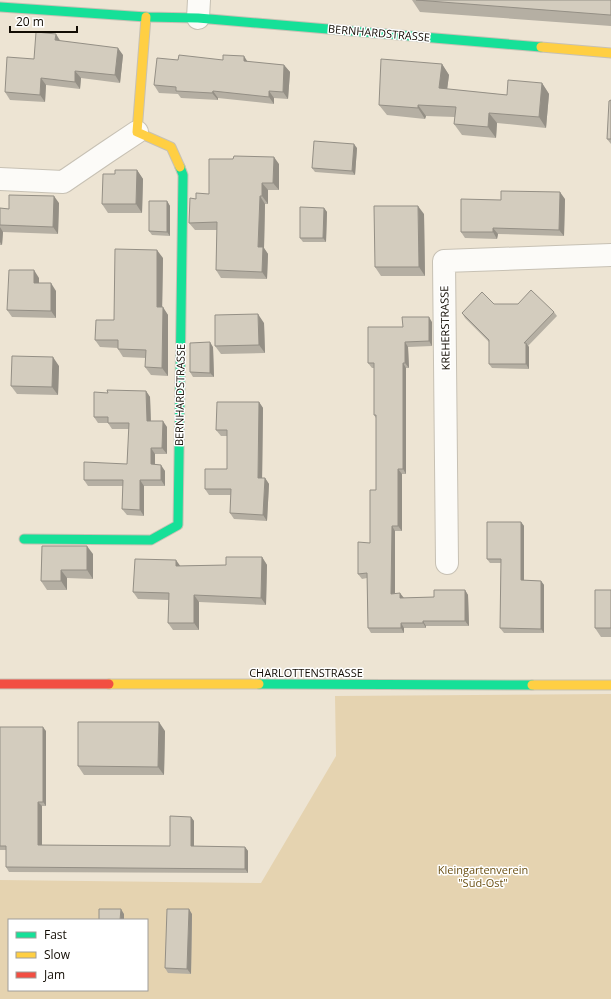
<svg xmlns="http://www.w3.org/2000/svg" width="611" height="999" viewBox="0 0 611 999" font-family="'Open Sans',sans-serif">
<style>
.green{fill:#e5d3b0;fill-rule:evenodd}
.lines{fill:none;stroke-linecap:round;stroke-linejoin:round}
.street-casing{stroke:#c7c1b4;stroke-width:24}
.fast-casing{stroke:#c7c1b4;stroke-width:11}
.slow-casing{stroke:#c7c1b4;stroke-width:11}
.jam-casing{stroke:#c7c1b4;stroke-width:11}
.street{stroke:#fcfbf8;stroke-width:22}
.fast{stroke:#16e098;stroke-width:9}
.slow{stroke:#ffcf43;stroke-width:9}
.jam{stroke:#f24e42;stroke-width:9}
.wall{fill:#b5afa3}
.shaded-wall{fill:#948f85}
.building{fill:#d3ccbe;stroke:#948f85}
.labels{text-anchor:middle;stroke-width:3;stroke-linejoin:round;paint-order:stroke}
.street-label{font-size:11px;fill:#120c03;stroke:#fff}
.park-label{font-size:11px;fill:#6b5013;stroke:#fff}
</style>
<rect width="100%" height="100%" fill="#ede4d3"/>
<path class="green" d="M 611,694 L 611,999 L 0,999 L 0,880 L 261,883 L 336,756 L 335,696 ZM 9,920 L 147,920 L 147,990 L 9,990 Z"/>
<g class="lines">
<defs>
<path id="street" d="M 198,18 L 199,0
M 0,179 L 63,182 L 107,152 L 137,132
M 447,563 L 444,261 L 611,255"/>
<path id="fast" d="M 0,7 L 146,17 L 198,18 L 541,47
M 24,539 L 151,540 L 178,525 L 183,175 L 180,167
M 259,684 L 532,685"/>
<path id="slow" d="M 146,17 L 137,132 L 171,147 L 180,167
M 541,47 L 611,53
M 109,684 L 259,684
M 532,685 L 611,685"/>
<path id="jam" d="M 0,684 L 109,684"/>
</defs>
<use href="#street" class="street-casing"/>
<use href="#fast" class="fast-casing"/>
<use href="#slow" class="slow-casing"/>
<use href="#jam" class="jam-casing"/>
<use href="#street" class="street"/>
<use href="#fast" class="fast"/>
<use href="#slow" class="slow"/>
<use href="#jam" class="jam"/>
</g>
<path class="wall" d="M 412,0 L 611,0 L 611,26 L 420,12 Z
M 61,41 L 123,55 L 120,83 L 81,78 L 80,89 L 46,85 L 45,102 L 10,100 L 5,92 L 34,59 Z
M 178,60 L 247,62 L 284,65 L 290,72 L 288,99 L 274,98 L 274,104 L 218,98 L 218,100 L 181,98 L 178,94 L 159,93 L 154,85 Z
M 442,64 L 449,75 L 447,89 L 507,95 L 542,83 L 549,94 L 546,128 L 497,123 L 496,138 L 462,135 L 454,124 L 455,117 L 426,116 L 425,119 L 387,115 L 379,105 Z
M 611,100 L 611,144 L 607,139 Z
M 357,148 L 355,175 L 315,172 L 312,168 Z
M 279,164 L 279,190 L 268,190 L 268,204 L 265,204 L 264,248 L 268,254 L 267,279 L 221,278 L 216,270 L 217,230 L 195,230 L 189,223 L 196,199 L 209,194 Z
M 137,170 L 143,179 L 142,213 L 108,213 L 102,204 L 115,174 Z
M 565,199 L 564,236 L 498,234 L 497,239 L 465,238 L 461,232 L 501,200 Z
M 167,201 L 170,206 L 170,236 L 152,235 L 149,231 Z
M 59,203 L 58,234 L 3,232 L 2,245 L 0,245 L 0,208 L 9,209 Z
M 324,208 L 327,212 L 326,242 L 303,242 L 300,238 Z
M 424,214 L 425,276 L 381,276 L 375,267 Z
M 163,258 L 162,307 L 168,315 L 168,376 L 151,375 L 145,367 L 146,358 L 123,357 L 118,349 L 118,348 L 100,347 L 95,340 L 114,320 Z
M 39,278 L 39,283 L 56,291 L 56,318 L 12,317 L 7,310 Z
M 494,304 L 554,312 L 557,316 L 528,346 L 529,347 L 529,369 L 492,368 L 489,364 L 489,342 L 465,318 L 462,313 Z
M 432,322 L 432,346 L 408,347 L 409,368 L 406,368 L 406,474 L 402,474 L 402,531 L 395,531 L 395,593 L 404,598 L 434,597 L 465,590 L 468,595 L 469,626 L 426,626 L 426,628 L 404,628 L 404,633 L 371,633 L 368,628 L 367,578 L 362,579 L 358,574 L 370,543 L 376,490 L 376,418 L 374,415 L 374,368 L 372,368 L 368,363 L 403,327 Z
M 264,323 L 265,353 L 221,354 L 215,346 Z
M 213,347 L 214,377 L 193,377 L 190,372 Z
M 59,366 L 58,395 L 17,394 L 11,386 Z
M 146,391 L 150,397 L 151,421 L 167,427 L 167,454 L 155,454 L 155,464 L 165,471 L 165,486 L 144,486 L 144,516 L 127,515 L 122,509 L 123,486 L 88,486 L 84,480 L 127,464 L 129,429 L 112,429 L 108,423 L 98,423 L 94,417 L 108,393 Z
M 259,402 L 263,408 L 262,478 L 265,478 L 269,484 L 267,521 L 234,519 L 230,513 L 231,495 L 209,495 L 205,489 L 227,469 L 227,436 L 221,436 L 216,430 Z
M 521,522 L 524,526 L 524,580 L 541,581 L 544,585 L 544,633 L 504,633 L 500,628 L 501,563 L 490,563 L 487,559 Z
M 42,546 L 93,554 L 93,579 L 67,578 L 67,590 L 47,590 L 41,581 Z
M 262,557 L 267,565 L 266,605 L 199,602 L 199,630 L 173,630 L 168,623 L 169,600 L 138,599 L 133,592 L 180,566 L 226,565 Z
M 611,590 L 611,637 L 601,637 L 595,628 Z
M 0,727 L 46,731 L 46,806 L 42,806 L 42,845 L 170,846 L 191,817 L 194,821 L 194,846 L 245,847 L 248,851 L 248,873 L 9,872 L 6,867 L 6,850 L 0,850 Z
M 165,731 L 164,775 L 84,775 L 78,766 Z
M 192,914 L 191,974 L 168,973 L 165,968 Z"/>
<path class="shaded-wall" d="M 56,34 L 61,42 L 55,40 Z
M 118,48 L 123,55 L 120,83 L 115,75 Z
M 244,56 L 249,64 L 244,61 Z
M 442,64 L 449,75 L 446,98 L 439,88 Z
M 284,65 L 290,72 L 288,99 L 283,92 Z
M 75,71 L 81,78 L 80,89 L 75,82 Z
M 41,78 L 46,85 L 45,102 L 40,95 Z
M 542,83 L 549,94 L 546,128 L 539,117 Z
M 213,91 L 218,98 L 218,100 L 212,93 Z
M 269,91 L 274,98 L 274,104 L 269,97 Z
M 418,105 L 426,116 L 425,119 L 418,108 Z
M 489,113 L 497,123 L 496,138 L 488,127 Z
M 354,144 L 357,148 L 355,175 L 352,171 Z
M 274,157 L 279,164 L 279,190 L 273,183 Z
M 137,170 L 143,179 L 142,213 L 136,204 Z
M 262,183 L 268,190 L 268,204 L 262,196 Z
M 560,192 L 565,199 L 564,236 L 559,230 Z
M 54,196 L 59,203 L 58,234 L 53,227 Z
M 260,196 L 265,204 L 264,248 L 268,254 L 267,279 L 262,272 L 258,247 Z
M 167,201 L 170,206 L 170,236 L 167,232 Z
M 418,206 L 424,214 L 425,276 L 419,267 Z
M 324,208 L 327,212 L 326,242 L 323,238 Z
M 0,227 L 3,232 L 2,245 L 0,242 Z
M 493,228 L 498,234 L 497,239 L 493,232 Z
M 157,250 L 163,258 L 162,315 L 157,307 Z
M 34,270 L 39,278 L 39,290 L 34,283 Z
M 51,283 L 56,291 L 56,318 L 51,311 Z
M 163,307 L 168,315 L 168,376 L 162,368 Z
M 258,314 L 264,323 L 265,353 L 259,345 Z
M 429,317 L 432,322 L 432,346 L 429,341 Z
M 210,342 L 213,347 L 214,377 L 210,373 Z
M 405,342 L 408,347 L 409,368 L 405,363 Z
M 526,343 L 529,347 L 529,369 L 526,364 Z
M 53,357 L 59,366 L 58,395 L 52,387 Z
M 403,363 L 406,368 L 406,474 L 403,469 Z
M 146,391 L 150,397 L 151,427 L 147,421 Z
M 259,402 L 263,408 L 262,484 L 258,478 Z
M 163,421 L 167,427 L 167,454 L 162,448 Z
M 151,448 L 155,454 L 155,470 L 151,464 Z
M 161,465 L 165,471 L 165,486 L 161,480 Z
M 398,469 L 402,474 L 402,531 L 398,526 Z
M 265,478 L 269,484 L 267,521 L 263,515 Z
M 140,480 L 144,486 L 144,516 L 140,510 Z
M 521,522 L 524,526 L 524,585 L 521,580 Z
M 392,526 L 395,531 L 395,598 L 391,594 Z
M 87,546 L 93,554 L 93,579 L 87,570 Z
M 262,557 L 267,565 L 266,605 L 261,598 Z
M 176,560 L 181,567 L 176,566 Z
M 61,570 L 67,578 L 67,590 L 61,581 Z
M 541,581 L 544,585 L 544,633 L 541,629 Z
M 465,590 L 468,595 L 469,626 L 465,621 Z
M 400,593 L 404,598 L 400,598 Z
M 194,595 L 199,602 L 199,630 L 194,623 Z
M 423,621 L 426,626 L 426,628 L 423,623 Z
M 401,623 L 404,628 L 404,633 L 401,628 Z
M 159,722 L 165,731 L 164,775 L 158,767 Z
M 43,727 L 46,731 L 46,806 L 43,802 Z
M 38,802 L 42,806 L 42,850 L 38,845 Z
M 191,817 L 194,821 L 194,851 L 191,846 Z
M 245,847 L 248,851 L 248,873 L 245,869 Z
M 121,909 L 124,914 L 124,920 L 120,920 Z
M 189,909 L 192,914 L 191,974 L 187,969 Z"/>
<path class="building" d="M 416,0 L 611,0 L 611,15 L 610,15 Z
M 36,32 L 56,34 L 55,40 L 118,48 L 115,75 L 75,71 L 75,82 L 41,78 L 40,95 L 5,92 L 7,57 L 34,59 Z
M 179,55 L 223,60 L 223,55 L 244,56 L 244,61 L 284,65 L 283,92 L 269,91 L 269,97 L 213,91 L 212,93 L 176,91 L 176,87 L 154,85 L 157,58 L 178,60 Z
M 381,59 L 442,64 L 439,88 L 507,95 L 508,80 L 542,83 L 539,117 L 489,113 L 488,127 L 454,124 L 456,107 L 418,105 L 418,108 L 379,105 Z
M 611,100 L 611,139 L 607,139 L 609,101 Z
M 314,141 L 354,144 L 352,171 L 312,168 Z
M 234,156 L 274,157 L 273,183 L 262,183 L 262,196 L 260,196 L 258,247 L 263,247 L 262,272 L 216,270 L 217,222 L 189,223 L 190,198 L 196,199 L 196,193 L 209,194 L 209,159 L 233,159 Z
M 115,170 L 137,170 L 136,204 L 102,204 L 103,174 L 115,174 Z
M 501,191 L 560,192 L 559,230 L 493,228 L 493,232 L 461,232 L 461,199 L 501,200 Z
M 9,195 L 54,196 L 53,227 L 0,225 L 0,208 L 9,209 Z
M 149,201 L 167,201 L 167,232 L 149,231 Z
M 374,206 L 418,206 L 419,267 L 375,267 Z
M 300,207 L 324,208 L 323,238 L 300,238 Z
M 115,249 L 157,250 L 157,307 L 163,307 L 162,368 L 145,367 L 146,350 L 118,349 L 118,340 L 95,340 L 96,320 L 114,320 Z
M 9,270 L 34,270 L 34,283 L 51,283 L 51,311 L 7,310 Z
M 531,290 L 554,312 L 524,343 L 526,343 L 526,364 L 489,364 L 489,340 L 462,313 L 482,292 L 494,304 L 518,304 Z
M 258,314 L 259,345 L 215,346 L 215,315 Z
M 402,317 L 429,317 L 429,341 L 405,342 L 405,363 L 403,363 L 403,469 L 398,469 L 398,526 L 392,526 L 391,594 L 400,593 L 400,598 L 434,597 L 434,590 L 465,590 L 465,621 L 423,621 L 423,623 L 401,623 L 401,628 L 368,628 L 367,573 L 358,574 L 358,542 L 370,543 L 370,490 L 376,490 L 376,415 L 374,415 L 374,363 L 368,363 L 368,327 L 403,327 Z
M 210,342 L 210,373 L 190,372 L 190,343 Z
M 12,356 L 53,357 L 52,387 L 11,386 Z
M 107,390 L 146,391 L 147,421 L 163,421 L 162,448 L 151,448 L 151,464 L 161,465 L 161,480 L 140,480 L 140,510 L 122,509 L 123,480 L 84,480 L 84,462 L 127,464 L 129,423 L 108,423 L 108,417 L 94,417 L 94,392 L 108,393 Z
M 217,402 L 259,402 L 258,478 L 265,478 L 263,515 L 230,513 L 231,489 L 205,489 L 205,469 L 227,469 L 227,430 L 216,430 Z
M 487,522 L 521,522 L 521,580 L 541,581 L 541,629 L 500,628 L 501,559 L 487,559 Z
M 42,546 L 87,546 L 87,570 L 61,570 L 61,581 L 41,581 Z
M 226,557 L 262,557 L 261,598 L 194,595 L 194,623 L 168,623 L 169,593 L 133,592 L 135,559 L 176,560 L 176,566 L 226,565 Z
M 595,590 L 611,590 L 611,628 L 595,628 Z
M 78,722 L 159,722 L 158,767 L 78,766 Z
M 0,727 L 43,727 L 43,802 L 38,802 L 38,845 L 170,846 L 170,816 L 191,817 L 191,846 L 245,847 L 245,869 L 6,867 L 6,846 L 0,846 Z
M 99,909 L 121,909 L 120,920 L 99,920 Z
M 167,909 L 189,909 L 187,969 L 165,968 Z"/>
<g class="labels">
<g class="street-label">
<text transform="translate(379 33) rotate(5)" y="4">BERNHARDSTRASSE</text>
<text transform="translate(445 328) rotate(-91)" y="4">KREHERSTRASSE</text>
<text transform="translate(180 395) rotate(-89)" y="4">BERNHARDSTRASSE</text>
<text x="306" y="677">CHARLOTTENSTRASSE</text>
</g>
<g class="park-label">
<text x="483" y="874">Kleingartenverein<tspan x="483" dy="13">"Süd-Ost"</tspan></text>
</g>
</g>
<rect x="8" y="919" width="140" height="72" fill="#ffffff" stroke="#a09e9a"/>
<rect x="16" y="932" width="20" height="6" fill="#16e098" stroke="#a09e9a"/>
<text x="44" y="939" font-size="12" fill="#120c03">Fast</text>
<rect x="16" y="952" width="20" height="6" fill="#ffcf43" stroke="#a09e9a"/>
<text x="44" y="959" font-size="12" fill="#120c03">Slow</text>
<rect x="16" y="972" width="20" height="6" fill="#f24e42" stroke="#a09e9a"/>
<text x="44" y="979" font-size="12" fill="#120c03">Jam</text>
<path d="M10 26v6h67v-6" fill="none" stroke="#120c03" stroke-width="2"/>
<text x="16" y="26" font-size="12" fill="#120c03" stroke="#ffffff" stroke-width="3" paint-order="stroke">20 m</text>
</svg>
